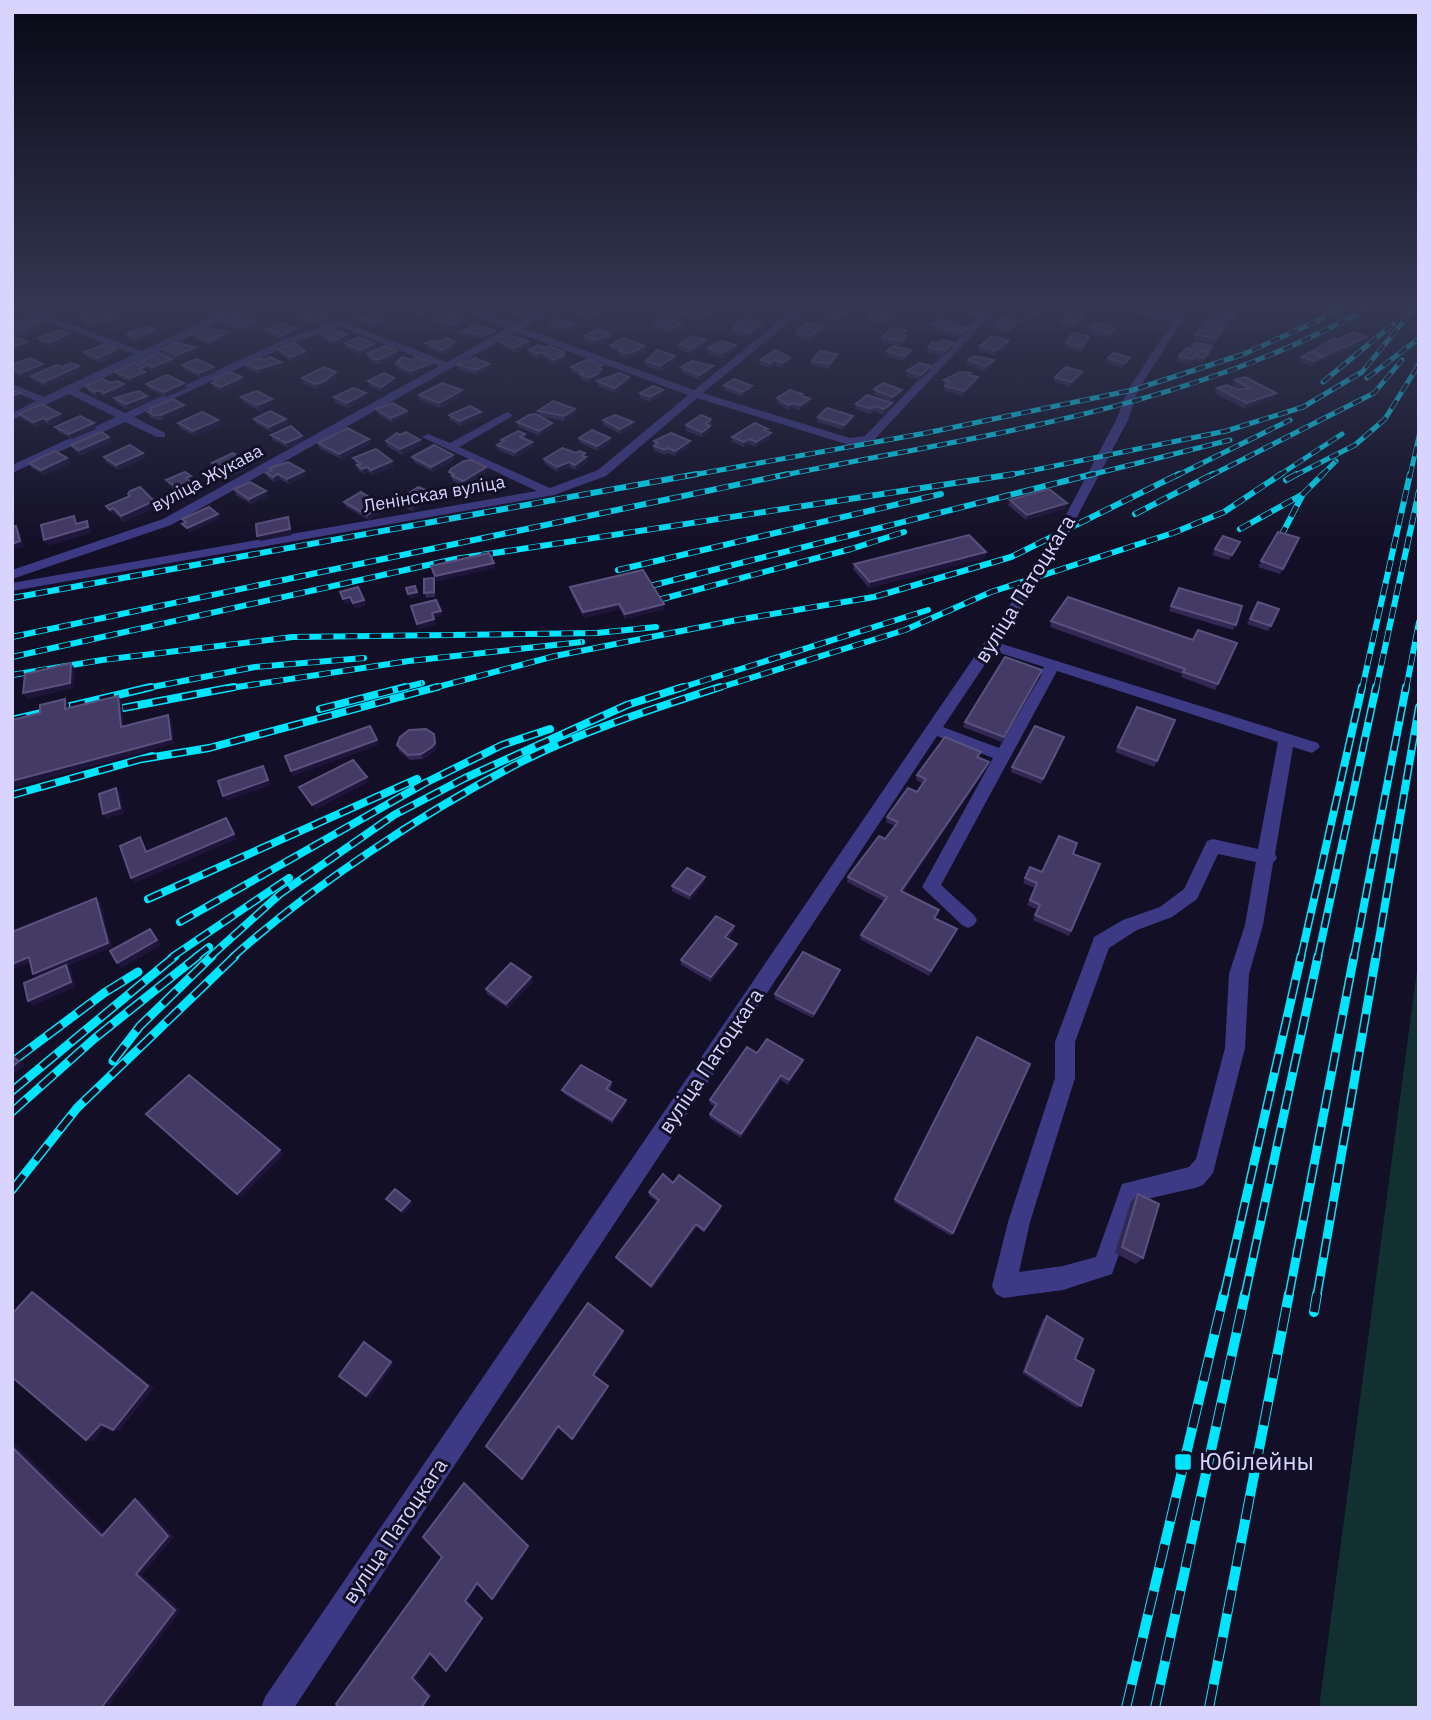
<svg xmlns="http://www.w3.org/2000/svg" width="1431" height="1720" viewBox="0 0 1431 1720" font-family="'IBM Plex Sans',sans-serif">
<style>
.green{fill:#12302f}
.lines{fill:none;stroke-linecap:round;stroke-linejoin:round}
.minor{fill:#3d3a85;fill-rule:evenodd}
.rail-far4-casing{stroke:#00e5ff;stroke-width:5}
.rail-far3-casing{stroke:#00e5ff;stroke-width:6}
.rail-far2-casing{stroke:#00e5ff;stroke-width:8}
.rail-far1-casing{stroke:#00e5ff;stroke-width:9}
.rail-casing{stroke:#00e5ff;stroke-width:10}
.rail-far4{stroke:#130f26;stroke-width:3.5;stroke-dasharray:10;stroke-linecap:butt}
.rail-far3{stroke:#130f26;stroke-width:4.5;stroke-dasharray:12;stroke-linecap:butt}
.rail-far2{stroke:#130f26;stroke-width:5;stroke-dasharray:15;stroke-linecap:butt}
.rail-far1{stroke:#130f26;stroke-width:6;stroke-dasharray:19;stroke-linecap:butt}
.rail{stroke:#130f26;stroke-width:8;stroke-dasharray:24;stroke-linecap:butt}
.wall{fill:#312854}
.shaded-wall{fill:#1d163a}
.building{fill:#433a66;stroke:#5a527e;stroke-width:2}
.poi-dot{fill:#00e5ff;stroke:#130f26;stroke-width:2.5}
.labels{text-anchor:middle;stroke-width:6;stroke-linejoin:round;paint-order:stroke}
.far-street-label{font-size:18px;fill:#d9d4ff;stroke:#130f26}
.street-label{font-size:21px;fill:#d9d4ff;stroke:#130f26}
.near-poi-label{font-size:24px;fill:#d9d4ff;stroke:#130f26;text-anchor:start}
</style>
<rect width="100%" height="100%" fill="#130f26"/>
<path class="green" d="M 1419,955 L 1419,1708 L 1319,1708 Z"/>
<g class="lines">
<path class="minor" d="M 12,306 L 23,306 L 142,351 L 235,306 L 248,306 L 149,357 L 78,390 L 125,413 L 281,341 L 338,320 L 447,362 L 507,328 L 450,306 L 464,306 L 515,324 L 548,306 L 560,306 L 523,328 L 694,390 L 798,306 L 809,306 L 703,393 L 850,438 L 865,436 L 989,306 L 999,306 L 873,441 L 849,445 L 697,398 L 606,476 L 554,495 L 12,591 L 12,583 L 537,491 L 422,437 L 428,434 L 450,443 L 507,412 L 513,415 L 511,417 L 459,447 L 550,488 L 598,470 L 688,395 L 516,332 L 171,525 L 12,579 L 12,570 L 163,519 L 439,366 L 338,326 L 289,345 L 134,417 L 165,433 L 165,437 L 157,437 L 125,422 L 12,473 L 12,465 L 116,417 L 69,394 L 12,420 L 12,413 L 36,401 L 12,391 L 12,384 L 44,397 L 134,354 L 12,309 Z
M 710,306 L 722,306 L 700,320 L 694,320 L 694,316 Z
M 1105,306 L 1125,306 L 1175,317 L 1182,306 L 1192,306 L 1138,390 L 1128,420 L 1070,530 L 999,643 L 1318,743 L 1320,747 L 1312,753 L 1293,747 L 1275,854 L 1277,858 L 1273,863 L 1263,925 L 1249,974 L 1245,1048 L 1213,1173 L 1203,1185 L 1195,1188 L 1138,1201 L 1112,1274 L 1063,1290 L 1004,1298 L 996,1294 L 992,1286 L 1008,1222 L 1055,1078 L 1055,1042 L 1092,943 L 1094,937 L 1123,920 L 1160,907 L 1184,889 L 1207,841 L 1213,839 L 1258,849 L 1278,742 L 1057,671 L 941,885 L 974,915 L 977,920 L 974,925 L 968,928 L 962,925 L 922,887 L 993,758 L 937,736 L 294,1708 L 261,1708 L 265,1697 L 1028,578 L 1058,530 L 1116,420 L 1128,390 L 1172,322 ZM 994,651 L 1044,667 L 999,748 L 943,727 ZM 1218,854 L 1256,862 L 1245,925 L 1229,974 L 1225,1048 L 1196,1159 L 1189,1167 L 1122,1184 L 1096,1257 L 1063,1266 L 1019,1272 L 1030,1222 L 1075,1078 L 1075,1042 L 1109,948 L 1137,930 L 1172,917 L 1197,899 Z"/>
<defs>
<path id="rail-far4" d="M 1367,378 L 1417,340
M 1323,382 L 1393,324
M 687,476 L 926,433 L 1133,390 L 1244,354 L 1315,322 L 1343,306
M 780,476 C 980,435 1191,409 1371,306
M 1005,476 L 1226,431 L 1303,407 L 1362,372 L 1416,306
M 1086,476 L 1230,440
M 1176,476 L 1290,420
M 1210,476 L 1374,393 L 1402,360
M 1278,476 L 1342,434
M 1294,476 L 1355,445 L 1385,419 L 1419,364
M 1321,476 L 1336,461
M 1410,476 L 1419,436"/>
<path id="rail-far3" d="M 1286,480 L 1297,474
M 1135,514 L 1213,474
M 1240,529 L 1303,494
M 1280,538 L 1303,494 L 1323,474
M 618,570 L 941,494
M 650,586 L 1093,474
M 12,598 L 697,474
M 658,600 L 851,549 L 904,532
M 12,637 L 788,474
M 12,657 L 455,559 L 1014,474
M 12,675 L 102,660 L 293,637 L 597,633 L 656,627
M 142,689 L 255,667 L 364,658
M 224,689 L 409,661 L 582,642
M 398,689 L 422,683
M 430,689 L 555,656 L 737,620 L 874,597 L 1011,557 L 1179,474
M 677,689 L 928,610
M 715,689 L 905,630 L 991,592 L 1173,533 L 1224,512 L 1281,474
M 1362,689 L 1410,474
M 1376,689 L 1419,491
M 1406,689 L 1419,622"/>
<path id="rail-far2" d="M 123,708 L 234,687
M 320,709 L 405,687
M 12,720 L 151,687
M 142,759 L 209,748 L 437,687
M 12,795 L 152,756
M 148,899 L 417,779
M 180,922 L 425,783 L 502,745 L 550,729
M 172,957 L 289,878
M 196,957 L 209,947
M 210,957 L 280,894 L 394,815 L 465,778 L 627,705 L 683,687
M 233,957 C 312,886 421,814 515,765 C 576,733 655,708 720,687
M 1301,957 L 1362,687
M 1318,957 L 1376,687
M 1354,957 L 1406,687
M 1376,957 L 1419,707"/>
<path id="rail-far1" d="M 16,1059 L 104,993 L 138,972
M 113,1061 L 140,1026 L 212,956
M 12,1091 L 175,956
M 12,1112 L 95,1038 L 198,956
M 12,1190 L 77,1108 L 235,956
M 1224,1295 L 1301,956
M 1245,1295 L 1318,956
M 1289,1295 L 1354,956
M 1317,1295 L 1376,956"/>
<path id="rail" d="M 1314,1312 L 1317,1294
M 1126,1708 L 1224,1294
M 1155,1708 L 1245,1294
M 1209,1708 L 1289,1294"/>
</defs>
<use href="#rail-far4" class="rail-far4-casing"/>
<use href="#rail-far3" class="rail-far3-casing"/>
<use href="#rail-far2" class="rail-far2-casing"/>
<use href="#rail-far1" class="rail-far1-casing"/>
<use href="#rail" class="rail-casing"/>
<use href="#rail-far4" class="rail-far4"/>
<use href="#rail-far3" class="rail-far3"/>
<use href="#rail-far2" class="rail-far2"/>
<use href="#rail-far1" class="rail-far1"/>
<use href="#rail" class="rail"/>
</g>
<path class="wall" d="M 164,306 L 195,306 L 196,307 L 181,314 L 164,308 Z
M 256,306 L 284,306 L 285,311 L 273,316 L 257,309 Z
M 569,306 L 588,306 L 602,316 L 591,321 L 570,313 Z
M 591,306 L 613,306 L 603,312 Z
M 752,306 L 782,306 L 782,308 L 773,314 L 752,310 Z
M 848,306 L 865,306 L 860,310 Z
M 963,306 L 991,306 L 990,308 L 986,307 L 986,311 L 981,318 L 959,315 L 960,310 Z
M 1067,306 L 1087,306 L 1081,312 L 1066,309 Z
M 1156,306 L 1171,306 L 1169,309 Z
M 1216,306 L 1235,306 L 1230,308 L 1241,310 L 1239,315 L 1231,324 L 1209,318 L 1211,313 Z
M 498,307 L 533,312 L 518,319 L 499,311 Z
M 1013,307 L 1042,311 L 1035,319 L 1012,311 Z
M 52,308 L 84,310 L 63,316 L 55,312 Z
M 410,308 L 436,311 L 420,317 L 411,313 Z
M 673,309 L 704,311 L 690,319 L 673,314 Z
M 848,310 L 847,315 L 839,323 L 828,318 L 828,313 Z
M 896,312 L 895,317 L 887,325 L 867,320 L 867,315 Z
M 83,315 L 118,322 L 97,328 L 84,323 L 82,318 L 84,317 Z
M 456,316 L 456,318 L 463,325 L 452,330 L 434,323 L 433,318 Z
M 299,317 L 332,321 L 319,326 L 301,322 Z
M 1085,317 L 1083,322 L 1074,328 L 1061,325 L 1062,320 Z
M 358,319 L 385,324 L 376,328 L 360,324 Z
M 1208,319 L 1224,330 L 1214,344 L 1194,339 L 1195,334 L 1208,330 L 1201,328 L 1203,324 Z
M 222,320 L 255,321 L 256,326 L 243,332 L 224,325 Z
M 677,322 L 682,323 L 682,328 L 671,334 L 652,328 L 652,323 Z
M 41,323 L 44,328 L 21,337 L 12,333 L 12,325 Z
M 549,323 L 575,328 L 564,333 L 549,328 Z
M 932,325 L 968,332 L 962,338 L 932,330 Z
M 995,325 L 1016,326 L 1009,334 L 994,330 Z
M 1090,327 L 1115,333 L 1109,338 L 1088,332 Z
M 296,328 L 298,333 L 283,340 L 268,334 L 266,330 Z
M 732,328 L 762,328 L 748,338 L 732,333 Z
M 155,330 L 158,335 L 137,343 L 128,339 L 126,334 Z
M 462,331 L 495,335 L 486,340 L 463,336 Z
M 796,331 L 822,332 L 811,341 L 795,336 Z
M 69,334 L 71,339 L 51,348 L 41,343 L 38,338 Z
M 192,334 L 231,336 L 212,346 L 194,339 Z
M 320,334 L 348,339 L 336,345 L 321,339 Z
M 906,335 L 906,341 L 900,346 L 882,342 L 882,337 Z
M 584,336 L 610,337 L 609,338 L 609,340 L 596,345 L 585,341 Z
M 1089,337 L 1088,342 L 1081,352 L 1064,348 L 1066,343 Z
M 1367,337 L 1365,342 L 1322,361 L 1320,360 L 1311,366 L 1300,362 L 1302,357 L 1312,353 L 1313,351 Z
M 528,341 L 529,346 L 515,353 L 502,346 L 501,342 Z
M 455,342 L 456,347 L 444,355 L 427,348 L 426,343 Z
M 345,343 L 374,344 L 375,349 L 361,355 L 346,348 Z
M 938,343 L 953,343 L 952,348 L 944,356 L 928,352 L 928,347 Z
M 679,344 L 705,345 L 692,354 L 679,349 Z
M 611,345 L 645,351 L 633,357 L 625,358 L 619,356 L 619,352 L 612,350 Z
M 980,346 L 1008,346 L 994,355 L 979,351 Z
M 1192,346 L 1212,346 L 1206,358 L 1202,363 L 1194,360 L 1190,364 L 1177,361 L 1179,356 L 1191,349 Z
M 196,347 L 198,352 L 179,360 L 165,354 L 163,349 Z
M 545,348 L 564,352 L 565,360 L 555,365 L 543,357 L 538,359 L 529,355 L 529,350 Z
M 708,348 L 735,350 L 722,358 L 708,353 Z
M 278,349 L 305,351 L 307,356 L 293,362 L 280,354 Z
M 397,351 L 398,356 L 381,364 L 375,364 L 369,359 L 367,354 Z
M 887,351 L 910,355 L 904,361 L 887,356 Z
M 84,352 L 120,354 L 100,363 L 87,357 Z
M 837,354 L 836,359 L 829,369 L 812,366 L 812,361 Z
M 790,358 L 790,363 L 782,368 L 775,365 L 770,368 L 760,365 L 760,360 Z
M 1108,358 L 1130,358 L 1128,363 L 1122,368 L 1107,363 Z
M 172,359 L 174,364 L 154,372 L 144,367 L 147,377 L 132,383 L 118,377 L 115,372 L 142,366 L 140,362 Z
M 264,360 L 281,362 L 282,367 L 260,374 L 247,369 L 246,364 Z
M 411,360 L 432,363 L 433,368 L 413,376 L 397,369 L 396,364 L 398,363 L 397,361 Z
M 968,360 L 993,365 L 985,371 L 967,365 Z
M 646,361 L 675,361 L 661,371 L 646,366 Z
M 42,364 L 45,369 L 24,378 L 12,372 L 12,365 Z
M 182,365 L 216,372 L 201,378 L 184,370 Z
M 458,365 L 489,369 L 478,375 L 459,370 Z
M 602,365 L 602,374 L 599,375 L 600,378 L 589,383 L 581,379 L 580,375 L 572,372 L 571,367 Z
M 79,366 L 81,371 L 47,387 L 34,381 L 31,376 L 62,367 Z
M 931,366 L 930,371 L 920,380 L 906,376 L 907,371 Z
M 681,367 L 713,371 L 699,380 L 681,372 Z
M 336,372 L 338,377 L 324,387 L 316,389 L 303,383 L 302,378 Z
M 1082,372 L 1081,377 L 1070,387 L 1054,382 L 1055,377 Z
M 971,373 L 971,375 L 977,382 L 963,396 L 944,391 L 945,386 L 943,385 L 944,380 Z
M 242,377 L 244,382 L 223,392 L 214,388 L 212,383 L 214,382 L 213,379 Z
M 629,377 L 629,382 L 615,393 L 598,386 L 597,381 Z
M 1235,380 L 1276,393 L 1274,398 L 1245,409 L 1215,393 L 1217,388 L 1241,390 L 1233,386 Z
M 368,381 L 396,383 L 382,392 L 370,386 Z
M 111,383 L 127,389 L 107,398 L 101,395 L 97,397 L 88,391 L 86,386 Z
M 146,384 L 187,388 L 166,397 L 149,389 Z
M 724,385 L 752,391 L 742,397 L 724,390 Z
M 874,389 L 902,395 L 891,403 L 874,394 Z
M 640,393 L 663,395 L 650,402 L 640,398 Z
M 802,394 L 802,396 L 809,404 L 800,410 L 793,408 L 788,410 L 777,403 L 777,398 Z
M 419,395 L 463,395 L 440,408 L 420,400 Z
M 241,397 L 274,404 L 259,411 L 243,402 Z
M 334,397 L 368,398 L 348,408 L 335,403 Z
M 114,398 L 150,401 L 128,410 L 117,403 Z
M 892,403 L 891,408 L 883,415 L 873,411 L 870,414 L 855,409 L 856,404 Z
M 150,408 L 186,410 L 163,420 L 156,420 L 150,417 L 148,412 L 151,411 Z
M 376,409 L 408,416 L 392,423 L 378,414 Z
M 575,409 L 576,414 L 564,421 L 539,416 L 552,428 L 540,436 L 518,427 L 517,422 L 539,416 L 538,411 Z
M 481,412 L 482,417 L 461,426 L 450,420 L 449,415 Z
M 19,414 L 63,419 L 49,425 L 46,423 L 37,427 L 22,419 Z
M 818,417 L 852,421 L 843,430 L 817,422 Z
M 254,419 L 286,419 L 288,424 L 271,432 L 256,424 Z
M 711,419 L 711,425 L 709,426 L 710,431 L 702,437 L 686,431 L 686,425 Z
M 218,420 L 220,425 L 195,436 L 180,428 L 178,423 Z
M 603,420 L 633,427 L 621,434 L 603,425 Z
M 55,427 L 96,429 L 72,439 L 58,432 Z
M 767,432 L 770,438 L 756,447 L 749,444 L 744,447 L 732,442 L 732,437 Z
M 525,434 L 526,439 L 532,442 L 533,447 L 516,457 L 498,450 L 497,445 L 502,442 L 501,440 Z
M 271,435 L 304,441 L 288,448 L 273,440 Z
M 109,437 L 112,442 L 81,455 L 74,450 L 71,445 Z
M 579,438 L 610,438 L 611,443 L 598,451 L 580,443 Z
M 369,439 L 370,444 L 341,459 L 319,448 L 318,443 Z
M 386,441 L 421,445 L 402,455 L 387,446 Z
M 654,441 L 690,446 L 675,456 L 668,453 L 665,455 L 654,451 Z
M 143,453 L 145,458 L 119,470 L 106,462 L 104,457 Z
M 576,453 L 585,453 L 587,462 L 576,470 L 569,467 L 557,472 L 545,464 L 544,459 Z
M 453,455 L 454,460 L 433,472 L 414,462 L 412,457 Z
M 239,457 L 246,469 L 229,477 L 214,468 L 212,463 Z
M 67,458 L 70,463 L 45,475 L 32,468 L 29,463 Z
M 353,458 L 394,467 L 373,475 L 369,472 L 364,474 L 359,471 Z
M 269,468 L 304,471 L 306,476 L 289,484 L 280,479 L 275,482 L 268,478 L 266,473 L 270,471 Z
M 449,472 L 487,472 L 464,486 L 453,481 Z
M 166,480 L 193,481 L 192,482 L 195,488 L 181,494 L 169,485 Z
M 234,489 L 268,496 L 251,504 L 236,495 Z
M 128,494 L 157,506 L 124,522 L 116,514 L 113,515 L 106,506 L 129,496 Z
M 369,497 L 370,500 L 382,506 L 384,511 L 369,520 L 346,507 L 344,502 Z
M 433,497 L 413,511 L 399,505 L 398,500 Z
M 1010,500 L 1065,509 L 1026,520 L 1008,505 Z
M 1278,532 L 1299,538 L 1280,574 L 1258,567 Z
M 1240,542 L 1229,560 L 1212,555 L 1215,549 Z
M 986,552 L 985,558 L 869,588 L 853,569 L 854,564 Z
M 435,584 L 435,597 L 426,598 L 424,593 Z
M 570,587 L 664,604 L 664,609 L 625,619 L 620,609 L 584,618 L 571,593 Z
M 1179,588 L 1236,625 L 1233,630 L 1169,611 Z
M 1068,597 L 1218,684 L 1215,690 L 1181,677 L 1182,674 L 1050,627 L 1051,621 Z
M 1258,602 L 1271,626 L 1268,631 L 1247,624 Z
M 1042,670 L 1041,676 L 1002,742 L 963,727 L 965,722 Z
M 1137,707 L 1157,761 L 1154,767 L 1115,752 Z
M 434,734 L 437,748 L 434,752 L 423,759 L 410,760 L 399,751 L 397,745 Z
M 1064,737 L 1041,784 L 1011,772 L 1012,767 Z
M 979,758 L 989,762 L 987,767 L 903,892 L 938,915 L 935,918 L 955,934 L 929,976 L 860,939 L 861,935 L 884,901 L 847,882 L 848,877 L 885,839 L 895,826 L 886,822 L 887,817 L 917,792 L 923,784 L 916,780 L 917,775 Z
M 1073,854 L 1071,931 L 1069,936 L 1033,920 L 1038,910 L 1027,905 L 1035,888 L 1023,883 L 1030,867 L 1042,872 Z
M 705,882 L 690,900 L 672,891 L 672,886 Z
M 734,931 L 728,939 L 737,944 L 737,948 L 711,982 L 681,965 L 681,960 Z
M 840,970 L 839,975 L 813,1018 L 775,999 L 775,994 Z
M 531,977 L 533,982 L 508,1008 L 487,994 L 486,989 Z
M 977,1037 L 953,1233 L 951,1236 L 894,1202 Z
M 757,1053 L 803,1060 L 802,1065 L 788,1085 L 781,1080 L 741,1138 L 710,1118 L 710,1114 L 715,1107 L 710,1104 L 710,1100 Z
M 611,1082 L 612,1086 L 609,1090 L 626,1104 L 613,1124 L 564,1094 L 562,1090 Z
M 673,1183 L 721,1210 L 704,1233 L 697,1227 L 652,1289 L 617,1260 L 616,1257 L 658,1202 L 649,1196 L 649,1192 Z
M 1138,1194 L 1143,1258 L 1136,1264 L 1115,1253 L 1131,1201 Z
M 1047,1316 L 1075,1359 L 1081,1406 L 1077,1408 L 1022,1373 L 1043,1319 Z"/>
<path class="shaded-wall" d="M 79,306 L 82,306 L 84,310 L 63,316 L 61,311 Z
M 186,306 L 195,306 L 196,307 L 181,314 L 179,309 Z
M 284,306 L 285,311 L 273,316 L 271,311 Z
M 435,306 L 436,311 L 420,317 L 419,313 Z
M 604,306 L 613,306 L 603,312 L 603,307 Z
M 704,306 L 704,311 L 690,319 L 690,314 Z
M 777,306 L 782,306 L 782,308 L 773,314 L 773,309 Z
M 1044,306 L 1042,311 L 1035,319 L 1037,314 Z
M 532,307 L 533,312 L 518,319 L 518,314 Z
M 848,310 L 847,315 L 839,323 L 839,318 Z
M 1241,310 L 1239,315 L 1231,324 L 1233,319 Z
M 602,311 L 602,316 L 591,321 L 590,316 Z
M 896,312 L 895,317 L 887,325 L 887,320 Z
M 330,316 L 332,321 L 319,326 L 318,321 Z
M 116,317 L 118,322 L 97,328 L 94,324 Z
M 1085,317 L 1083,322 L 1074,328 L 1075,323 Z
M 383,320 L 385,324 L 376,328 L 375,323 Z
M 462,320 L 463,325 L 452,330 L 451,325 Z
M 255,321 L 256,326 L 243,332 L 241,327 Z
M 1017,321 L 1016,326 L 1009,334 L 1010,329 Z
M 41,323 L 44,328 L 21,337 L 19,332 Z
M 575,323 L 575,328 L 564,333 L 564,328 Z
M 682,323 L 682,328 L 671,334 L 671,329 Z
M 762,323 L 762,328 L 748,338 L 748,333 Z
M 823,327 L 822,332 L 811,341 L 811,336 Z
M 296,328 L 298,333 L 283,340 L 282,335 Z
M 969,328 L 968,332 L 962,338 L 963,333 Z
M 155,330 L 158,335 L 137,343 L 135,338 Z
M 494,331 L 495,335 L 486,340 L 485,335 Z
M 229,332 L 231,336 L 212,346 L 210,341 Z
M 610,333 L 609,340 L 596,345 L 595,340 Z
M 69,334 L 71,339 L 51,348 L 48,343 Z
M 347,334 L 348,339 L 336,345 L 335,340 Z
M 907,336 L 906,341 L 900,346 L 901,341 Z
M 1089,337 L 1088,342 L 1081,352 L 1082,347 Z
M 1367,337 L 1365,342 L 1322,361 L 1324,356 Z
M 705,340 L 705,345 L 692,354 L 692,349 Z
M 528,341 L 529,346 L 515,353 L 514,348 Z
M 1009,341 L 1008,346 L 994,355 L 995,351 Z
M 27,342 L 30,347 L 16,352 L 13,347 Z
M 455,342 L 456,347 L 444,355 L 443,350 Z
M 953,343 L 952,348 L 944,356 L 945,351 Z
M 374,344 L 375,349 L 361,355 L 359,350 Z
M 735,345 L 735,350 L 722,358 L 722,353 Z
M 645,346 L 645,351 L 633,357 L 625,358 L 625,353 Z
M 196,347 L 198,352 L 179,360 L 177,355 Z
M 117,349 L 120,354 L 100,363 L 98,358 Z
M 911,350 L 910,355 L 904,361 L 905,356 Z
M 305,351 L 307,356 L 293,362 L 291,357 Z
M 397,351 L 398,356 L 381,364 L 380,359 Z
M 542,352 L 543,357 L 538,359 L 538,354 Z
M 564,352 L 565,360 L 555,365 L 554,360 L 560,354 Z
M 837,354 L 836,359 L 829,369 L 830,364 Z
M 675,356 L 675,361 L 661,371 L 660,366 Z
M 1322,357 L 1320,362 L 1311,366 L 1314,361 Z
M 790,358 L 790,363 L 782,368 L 782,363 Z
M 1130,358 L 1128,363 L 1122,368 L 1124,363 Z
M 172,359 L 174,364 L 154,372 L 152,367 Z
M 775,360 L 775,365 L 770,368 L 770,363 Z
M 994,360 L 993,365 L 985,371 L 986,366 Z
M 281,362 L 282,367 L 260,374 L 258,369 Z
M 432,363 L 433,368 L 413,376 L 412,371 Z
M 42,364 L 45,369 L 24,378 L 21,373 Z
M 489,364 L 489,369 L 478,375 L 477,370 Z
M 602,365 L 602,374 L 599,375 L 600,378 L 589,383 L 589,378 L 598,367 Z
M 79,366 L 81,371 L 47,387 L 44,382 Z
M 713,366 L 713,371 L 699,380 L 699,375 Z
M 931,366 L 930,371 L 920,380 L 921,375 Z
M 144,367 L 147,377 L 132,383 L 130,378 L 139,369 Z
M 214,367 L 216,372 L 201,378 L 199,373 Z
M 336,372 L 338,377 L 324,387 L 316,389 L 315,384 Z
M 1082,372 L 1081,377 L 1070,387 L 1071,382 Z
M 242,377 L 244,382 L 223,392 L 221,387 Z
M 629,377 L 629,382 L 615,393 L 615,388 Z
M 978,377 L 977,382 L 963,396 L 964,391 Z
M 394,378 L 396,383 L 382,392 L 381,387 Z
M 184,383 L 187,388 L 166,397 L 164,392 Z
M 124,384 L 127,389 L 107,398 L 104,393 Z
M 752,386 L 752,391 L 742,397 L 742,392 Z
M 99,390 L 101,395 L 97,397 L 94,392 Z
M 462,390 L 463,395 L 440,408 L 439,403 Z
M 663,390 L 663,395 L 650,402 L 650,397 Z
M 902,390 L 902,395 L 891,403 L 892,397 Z
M 20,393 L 23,398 L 12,403 L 12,396 Z
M 366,393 L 368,398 L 348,408 L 347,403 Z
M 1276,393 L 1274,398 L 1245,409 L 1247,403 Z
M 147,396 L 150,401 L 128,410 L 126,404 Z
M 272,399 L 274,404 L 259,411 L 257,405 Z
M 810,399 L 809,404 L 800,410 L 800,405 Z
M 793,403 L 793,408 L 788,410 L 789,405 Z
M 892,403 L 891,408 L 883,415 L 884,409 Z
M 184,405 L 186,410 L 163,420 L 161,415 Z
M 575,409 L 576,414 L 564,421 L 564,416 Z
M 407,411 L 408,416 L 392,423 L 391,418 Z
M 481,412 L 482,417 L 461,426 L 460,421 Z
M 60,414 L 63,419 L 49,425 L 47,420 Z
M 853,416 L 852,421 L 843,430 L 844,425 Z
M 43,418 L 46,423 L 37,427 L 34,422 Z
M 286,419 L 288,424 L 271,432 L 269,427 Z
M 218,420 L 220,425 L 195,436 L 193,431 Z
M 633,422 L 633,427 L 621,434 L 620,429 Z
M 94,423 L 96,429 L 72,439 L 69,434 Z
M 552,423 L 552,428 L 540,436 L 539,431 Z
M 710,426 L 710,431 L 702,437 L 702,432 Z
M 771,433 L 770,438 L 756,447 L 756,442 Z
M 302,436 L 304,441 L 288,448 L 286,443 Z
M 109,437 L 112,442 L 81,455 L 79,450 Z
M 610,438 L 611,443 L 598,451 L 597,446 Z
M 369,439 L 370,444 L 341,459 L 339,454 Z
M 750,439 L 749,444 L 744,447 L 744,442 Z
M 420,440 L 421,445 L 402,455 L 400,449 Z
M 690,441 L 690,446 L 675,456 L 675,451 Z
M 532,442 L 533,447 L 516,457 L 515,452 Z
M 143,453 L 145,458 L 119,470 L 116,465 Z
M 585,453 L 587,462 L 576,470 L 575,465 L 582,456 Z
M 453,455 L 454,460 L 433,472 L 431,467 Z
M 67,458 L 70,463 L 45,475 L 41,470 Z
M 392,461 L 394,467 L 373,475 L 371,470 Z
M 569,462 L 569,467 L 557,472 L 557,467 Z
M 244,464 L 246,469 L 229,477 L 226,472 Z
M 367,467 L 369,472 L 364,474 L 362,469 Z
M 486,467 L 487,472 L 464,486 L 463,481 Z
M 304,471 L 306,476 L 289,484 L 287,479 Z
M 278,474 L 280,479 L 275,482 L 273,477 Z
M 192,482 L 195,488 L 181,494 L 178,488 Z
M 266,491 L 268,496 L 251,504 L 249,499 Z
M 432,492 L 433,497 L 413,511 L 412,506 Z
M 154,501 L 157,506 L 124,522 L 121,516 Z
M 1067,503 L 1065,509 L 1026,520 L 1027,515 Z
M 382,506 L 384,511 L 369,520 L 367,515 Z
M 113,508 L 116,514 L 113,515 L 110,510 Z
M 218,514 L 220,519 L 189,533 L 187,528 Z
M 288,517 L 292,535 L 260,541 L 257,536 Z
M 87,521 L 90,527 L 91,533 L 47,546 L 44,540 Z
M 16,526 L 20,532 L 24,547 L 12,550 L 12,544 Z
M 986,552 L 985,558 L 869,588 L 870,582 Z
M 494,563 L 495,568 L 436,582 L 435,576 Z
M 417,592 L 419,597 L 410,599 L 408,594 Z
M 350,597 L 352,603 L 345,605 L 343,599 Z
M 364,600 L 366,606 L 354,609 L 353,603 Z
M 619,604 L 620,609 L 584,618 L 583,612 Z
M 664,604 L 664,609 L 625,619 L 625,614 Z
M 441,611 L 442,616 L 433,618 L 432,613 Z
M 434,619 L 436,625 L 419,629 L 417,624 Z
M 71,663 L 75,669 L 74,688 L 27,699 L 23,693 Z
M 1042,670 L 1041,676 L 1002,742 L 1004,737 Z
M 118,696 L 122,701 L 124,732 L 121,727 Z
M 65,699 L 69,704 L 69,715 L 65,709 Z
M 168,715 L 172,720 L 174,744 L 12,788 L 12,781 Z
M 434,734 L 437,748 L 434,752 L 423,759 L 421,754 Z
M 377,740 L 379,745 L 293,776 L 291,771 Z
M 989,762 L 987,767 L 900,896 L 901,891 Z
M 263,766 L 271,785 L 226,801 L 223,796 Z
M 367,777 L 369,782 L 315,810 L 312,805 Z
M 116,788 L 120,793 L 124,814 L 107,819 L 103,814 Z
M 226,818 L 237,839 L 135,883 L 131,878 Z
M 705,877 L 705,882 L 690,900 L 690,895 Z
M 96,898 L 101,903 L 112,947 L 68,966 L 71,970 L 76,987 L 33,1006 L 28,1001 L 38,979 L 33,974 Z
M 734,926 L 734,931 L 725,942 L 725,937 Z
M 150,929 L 162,945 L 122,968 L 117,963 Z
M 957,929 L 955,934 L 929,976 L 931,971 Z
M 737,944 L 737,948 L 711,982 L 711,977 Z
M 29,957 L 34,961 L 12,970 L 12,964 Z
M 840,970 L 839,975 L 813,1018 L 814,1014 Z
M 531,977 L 533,982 L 508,1008 L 506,1004 Z
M 12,1055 L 25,1065 L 12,1076 Z
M 803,1060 L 802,1065 L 788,1085 L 789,1080 Z
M 781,1075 L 781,1080 L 741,1138 L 741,1134 Z
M 626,1100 L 626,1104 L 613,1124 L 612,1120 Z
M 280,1150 L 284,1154 L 242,1197 L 237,1194 Z
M 410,1201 L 413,1204 L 404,1214 L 401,1211 Z
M 721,1206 L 721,1210 L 704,1233 L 704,1230 Z
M 696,1224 L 697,1227 L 652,1289 L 651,1286 Z
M 32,1292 L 39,1295 L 154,1388 L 119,1431 L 113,1430 Z
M 623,1331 L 624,1334 L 595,1377 L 593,1375 Z
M 391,1362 L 394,1364 L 370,1398 L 366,1396 Z
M 608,1386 L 609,1388 L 574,1440 L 572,1439 Z
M 101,1424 L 107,1425 L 92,1442 L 86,1440 Z
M 558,1426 L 560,1428 L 524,1480 L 522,1479 Z
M 12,1441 L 109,1537 L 102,1536 L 12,1447 Z
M 464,1483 L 466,1484 L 530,1547 L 495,1599 L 492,1599 Z
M 135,1499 L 141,1500 L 174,1537 L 142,1575 L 181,1610 L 107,1708 L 101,1708 L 136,1574 Z
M 477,1583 L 479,1583 L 468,1601 L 484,1618 L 449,1670 L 446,1671 L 465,1601 Z
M 430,1653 L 433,1653 L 416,1677 L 432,1695 L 424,1708 L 421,1708 L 412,1678 Z"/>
<path class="building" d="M 56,306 L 79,306 L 61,311 L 52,308 Z
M 171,306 L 186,306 L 179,309 Z
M 259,306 L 283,306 L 271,311 Z
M 416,306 L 435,306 L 419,313 L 410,308 Z
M 529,306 L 532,307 L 518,314 L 498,307 Z
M 571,306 L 588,306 L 602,311 L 590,316 L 569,308 L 573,307 Z
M 680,306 L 703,306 L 690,314 L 673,309 Z
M 758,306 L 777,306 L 773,309 Z
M 963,306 L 987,306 L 982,314 L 960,310 Z
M 1014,306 L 1044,306 L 1037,314 L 1013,307 Z
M 1216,306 L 1224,306 L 1241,310 L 1233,319 L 1211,313 Z
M 835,307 L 848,310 L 839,318 L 828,313 Z
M 876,307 L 896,312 L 887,320 L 867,315 Z
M 316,310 L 330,316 L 318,321 L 299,317 Z
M 99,311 L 116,317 L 94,324 L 82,318 L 86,316 L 83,315 Z
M 446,312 L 456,316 L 454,317 L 462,320 L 451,325 L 433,318 Z
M 1070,313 L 1085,317 L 1075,323 L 1062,320 Z
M 236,314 L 255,321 L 241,327 L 222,320 Z
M 370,314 L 383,320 L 375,323 L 358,319 Z
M 665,316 L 677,319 L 674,321 L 682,323 L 671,329 L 652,323 Z
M 1001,317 L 1017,321 L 1010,329 L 995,325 Z
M 747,318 L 762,323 L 748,333 L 732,328 Z
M 557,319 L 575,323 L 564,328 L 549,323 Z
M 1208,319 L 1220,322 L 1226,325 L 1222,329 L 1203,324 Z
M 33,320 L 41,323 L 19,332 L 12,329 L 12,325 L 22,321 Z
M 938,320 L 969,328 L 963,333 L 932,325 Z
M 280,322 L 296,328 L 282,335 L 266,330 Z
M 1095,322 L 1116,328 L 1111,333 L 1090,327 Z
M 808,323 L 823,327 L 811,336 L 796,331 Z
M 476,324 L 494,331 L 485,335 L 462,331 Z
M 146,326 L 155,330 L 135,338 L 126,334 Z
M 893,327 L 906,330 L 902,334 L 907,336 L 901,341 L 882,337 Z
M 1210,327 L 1223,330 L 1216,339 L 1195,334 L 1199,329 L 1208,331 Z
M 206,328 L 229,332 L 210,341 L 192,334 Z
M 332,329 L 347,334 L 335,340 L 320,334 Z
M 599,329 L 610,333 L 606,334 L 609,336 L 595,340 L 584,336 Z
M 59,330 L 69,334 L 48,343 L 38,338 Z
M 1353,332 L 1367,337 L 1324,356 L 1313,351 L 1333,338 L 1338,340 Z
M 1073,333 L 1089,337 L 1082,347 L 1066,343 Z
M 512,336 L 528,341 L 514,348 L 501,342 Z
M 692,336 L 705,340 L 692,349 L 679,344 Z
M 991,336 L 1009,341 L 995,351 L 980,346 Z
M 16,337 L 27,342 L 13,347 L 12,347 L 12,338 Z
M 359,337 L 374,344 L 359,350 L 345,343 Z
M 446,338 L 455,342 L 443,350 L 426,343 L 433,340 L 438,342 Z
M 623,338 L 645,346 L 633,352 L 625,353 L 619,351 L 622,349 L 611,345 Z
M 941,340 L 953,343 L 945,351 L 928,347 L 933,342 L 938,343 Z
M 721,341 L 735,345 L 722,353 L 708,348 Z
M 1195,342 L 1212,346 L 1208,351 L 1192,346 Z
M 177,343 L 196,347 L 177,355 L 163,349 Z
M 295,343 L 305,351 L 291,357 L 278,349 Z
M 105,344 L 117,349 L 98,358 L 84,352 Z
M 538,345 L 545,348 L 550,346 L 564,352 L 560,354 L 564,355 L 554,360 L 542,352 L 538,354 L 529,350 Z
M 385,346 L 397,351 L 380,359 L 374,359 L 367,354 Z
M 893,346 L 911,350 L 905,356 L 887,351 Z
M 1187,348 L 1208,353 L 1204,358 L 1196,355 L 1192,359 L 1179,356 Z
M 657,350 L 675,356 L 660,366 L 646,361 Z
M 776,350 L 790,358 L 782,363 L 775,360 L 770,363 L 760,360 Z
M 820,351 L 837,354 L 830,364 L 812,361 Z
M 1310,352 L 1322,357 L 1314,361 L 1302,357 Z
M 159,353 L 172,359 L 152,367 L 140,362 Z
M 1114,353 L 1130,358 L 1124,363 L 1108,358 Z
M 974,356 L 994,360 L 986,366 L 968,360 Z
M 270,357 L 281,362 L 258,369 L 246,364 L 259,358 L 264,360 Z
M 403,357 L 411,360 L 416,357 L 432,363 L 412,371 L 396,364 L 401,362 L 397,361 Z
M 30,358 L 42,364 L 21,373 L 12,368 L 12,365 Z
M 475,358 L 489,364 L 477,370 L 458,365 Z
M 197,359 L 214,367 L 199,373 L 182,365 Z
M 588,359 L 602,365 L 598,367 L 601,369 L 596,371 L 599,373 L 589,378 L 580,374 L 584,372 L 571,367 Z
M 692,361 L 713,366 L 699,375 L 681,367 Z
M 71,363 L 79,366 L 44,382 L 31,376 L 57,365 L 62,367 Z
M 135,363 L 144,367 L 139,369 L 145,372 L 130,378 L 115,372 Z
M 919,363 L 931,366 L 921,375 L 907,371 Z
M 324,367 L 336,372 L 323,382 L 315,384 L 302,378 Z
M 1066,367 L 1082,372 L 1071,382 L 1055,377 Z
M 230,372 L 242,377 L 221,387 L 212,383 L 216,381 L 213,379 Z
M 960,372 L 971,373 L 969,375 L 978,377 L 964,391 L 945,386 L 950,382 L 944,380 Z
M 384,373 L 394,378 L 381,387 L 368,381 Z
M 619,373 L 629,377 L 615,388 L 597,381 Z
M 167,375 L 184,383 L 164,392 L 146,384 Z
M 1245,377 L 1276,393 L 1247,403 L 1217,388 L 1227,385 L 1238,390 L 1250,388 L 1235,380 Z
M 102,379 L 111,383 L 117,381 L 124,384 L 104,393 L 99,390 L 94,392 L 86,386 Z
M 734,379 L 752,386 L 742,392 L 724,385 Z
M 442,383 L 462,390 L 439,403 L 419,395 Z
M 883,383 L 902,390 L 892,397 L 874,389 Z
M 653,386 L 663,390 L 650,397 L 640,393 Z
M 353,388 L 366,393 L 347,403 L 334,397 Z
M 12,390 L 20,393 L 12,396 Z
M 790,390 L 802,394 L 800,395 L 810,399 L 800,405 L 793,403 L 789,405 L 777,398 Z
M 139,391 L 147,396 L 126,404 L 114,398 Z
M 257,391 L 272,399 L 257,405 L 241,397 Z
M 867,395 L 892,403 L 884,409 L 874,406 L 870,409 L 856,404 Z
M 173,399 L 184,405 L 161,415 L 154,415 L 148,412 L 152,410 L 150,408 Z
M 553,401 L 575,409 L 564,416 L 538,411 Z
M 392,403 L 407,411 L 391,418 L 376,409 Z
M 42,404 L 60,414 L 47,420 L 43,418 L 34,422 L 19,414 Z
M 470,406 L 481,412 L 460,421 L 449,415 Z
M 827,408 L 853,416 L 844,425 L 818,417 Z
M 270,411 L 286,419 L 269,427 L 254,419 Z
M 202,412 L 218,420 L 193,431 L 178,423 Z
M 536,414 L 552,423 L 539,431 L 517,422 L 529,415 Z
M 615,415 L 633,422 L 620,429 L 603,420 Z
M 701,415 L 711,419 L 705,424 L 710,426 L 702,432 L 686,425 Z
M 80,416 L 94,423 L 69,434 L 55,427 Z
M 755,423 L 768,429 L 765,430 L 771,433 L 756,442 L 750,439 L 744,442 L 732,437 Z
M 291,426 L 302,436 L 286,443 L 271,435 Z
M 347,428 L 369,439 L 339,454 L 318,443 Z
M 592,430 L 610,438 L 597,446 L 579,438 Z
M 518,431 L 525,434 L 520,437 L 532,442 L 515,452 L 497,445 L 504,441 L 501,440 Z
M 102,432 L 109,437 L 79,450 L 71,445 Z
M 406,432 L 420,440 L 400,449 L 386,441 L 397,433 L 400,435 Z
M 671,433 L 690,441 L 675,451 L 668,448 L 665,450 L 654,446 L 658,443 L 654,441 Z
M 130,445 L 143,453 L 116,465 L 104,457 Z
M 434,445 L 453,455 L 431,467 L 412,457 Z
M 562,448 L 576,453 L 579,451 L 585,453 L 582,456 L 586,457 L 575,465 L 569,462 L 557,467 L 544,459 Z
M 376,449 L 392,461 L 371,470 L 367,467 L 362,469 L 357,465 L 361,464 L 353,458 Z
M 55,451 L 67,458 L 41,470 L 29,463 Z
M 233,453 L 239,457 L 235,459 L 244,464 L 226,472 L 212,463 Z
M 471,460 L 486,467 L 463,481 L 452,476 L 454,474 L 449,472 L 451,469 L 464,461 Z
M 288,462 L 304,471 L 287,479 L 278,474 L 273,477 L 266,473 L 272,470 L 269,468 Z
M 185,472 L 191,476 L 186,478 L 192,482 L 178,488 L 166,480 Z
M 250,482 L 266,491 L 249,499 L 234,489 Z
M 140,487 L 154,501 L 121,516 L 113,508 L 110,510 L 106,506 L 130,496 L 128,494 L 130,491 Z
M 418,487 L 432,492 L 412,506 L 398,500 Z
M 1049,489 L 1067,503 L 1027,515 L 1010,500 Z
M 361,492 L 369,497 L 367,498 L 382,506 L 367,515 L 344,502 Z
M 209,507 L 218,514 L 187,528 L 182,524 L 186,522 L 182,519 Z
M 74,516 L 76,524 L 87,521 L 88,527 L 44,540 L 41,525 Z
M 288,517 L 290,529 L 257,536 L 256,524 Z
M 16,526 L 20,541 L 12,544 L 12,527 Z
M 1278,532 L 1299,538 L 1283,569 L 1261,561 Z
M 969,535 L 986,552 L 870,582 L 854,564 Z
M 1223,536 L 1240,542 L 1232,555 L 1215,549 Z
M 489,553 L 494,563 L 435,576 L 431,566 Z
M 643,570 L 664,604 L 625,614 L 619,604 L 583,612 L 570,587 Z
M 434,578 L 434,592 L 424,593 L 424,579 Z
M 415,586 L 417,592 L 408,594 L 406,588 Z
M 358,587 L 364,600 L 353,603 L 350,597 L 343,599 L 340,592 Z
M 1179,588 L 1242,606 L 1236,625 L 1171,606 Z
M 1068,597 L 1193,640 L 1198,630 L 1237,643 L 1218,684 L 1183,672 L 1185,669 L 1051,621 Z
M 436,600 L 441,611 L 432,613 L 434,619 L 417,624 L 411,606 Z
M 1258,602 L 1279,609 L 1271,626 L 1250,619 Z
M 1005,657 L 1042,670 L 1004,737 L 965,722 Z
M 71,663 L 70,683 L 23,693 L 25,674 Z
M 118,696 L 121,727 L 168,715 L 171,739 L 12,781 L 12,720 L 40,713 L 40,705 L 65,699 L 65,709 Z
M 1137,707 L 1175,720 L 1157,761 L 1118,747 Z
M 370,726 L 377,740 L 291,771 L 285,756 Z
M 1035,726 L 1064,737 L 1043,779 L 1012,767 Z
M 426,729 L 434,734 L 435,743 L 432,747 L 421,754 L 408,755 L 397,745 L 400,737 L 409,730 Z
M 945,737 L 981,752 L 977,757 L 989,762 L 901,891 L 939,910 L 934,918 L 957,929 L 931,971 L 861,935 L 887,897 L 848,877 L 879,836 L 885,839 L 898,822 L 887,817 L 908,788 L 917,792 L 926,779 L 917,775 Z
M 353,760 L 367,777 L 312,805 L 299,787 Z
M 263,766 L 268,780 L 223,796 L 218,781 Z
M 116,788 L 120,808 L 103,814 L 99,794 Z
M 226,818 L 234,834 L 131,878 L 120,846 L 140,837 L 146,852 Z
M 1059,836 L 1077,843 L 1073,854 L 1100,864 L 1071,931 L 1035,915 L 1040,905 L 1030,900 L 1037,883 L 1025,878 L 1030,867 L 1042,872 Z
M 687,868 L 705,877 L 690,895 L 672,886 Z
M 96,898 L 108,943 L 33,974 L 29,957 L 12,964 L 12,932 Z
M 716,916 L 734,926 L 725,937 L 737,944 L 711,977 L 681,960 Z
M 150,929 L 157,940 L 117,963 L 110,951 Z
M 803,952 L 840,970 L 814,1014 L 775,994 Z
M 511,963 L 531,977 L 506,1004 L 486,989 Z
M 66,965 L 71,982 L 28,1001 L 24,983 Z
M 977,1037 L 1030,1064 L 953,1233 L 895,1199 Z
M 767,1039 L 803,1060 L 789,1080 L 781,1075 L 741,1134 L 710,1114 L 717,1104 L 710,1100 L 747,1047 L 757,1053 Z
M 12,1056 L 19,1061 L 12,1067 Z
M 581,1065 L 611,1082 L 606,1089 L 626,1100 L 612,1120 L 562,1090 Z
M 189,1075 L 280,1150 L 237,1194 L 146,1114 Z
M 663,1174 L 673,1183 L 679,1175 L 721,1206 L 704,1230 L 696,1224 L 651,1286 L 616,1257 L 659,1200 L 649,1192 Z
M 395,1189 L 410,1201 L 401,1211 L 386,1199 Z
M 1138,1194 L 1159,1204 L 1143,1258 L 1122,1247 Z
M 32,1292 L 148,1386 L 113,1430 L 101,1424 L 86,1440 L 12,1377 L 12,1314 Z
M 588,1303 L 623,1331 L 593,1375 L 608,1386 L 572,1439 L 558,1426 L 522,1479 L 486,1446 Z
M 1047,1316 L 1083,1339 L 1075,1359 L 1094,1370 L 1081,1406 L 1025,1371 Z
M 364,1342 L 391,1362 L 366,1396 L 339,1376 Z
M 12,1447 L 102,1536 L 135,1499 L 168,1536 L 136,1574 L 175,1610 L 101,1708 L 12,1708 Z
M 464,1483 L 528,1546 L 492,1599 L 477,1583 L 465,1601 L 482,1618 L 446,1671 L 430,1653 L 412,1678 L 429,1696 L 421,1708 L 339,1708 L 336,1704 L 442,1557 L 423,1537 Z"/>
<linearGradient id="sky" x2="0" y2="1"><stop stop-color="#0a0815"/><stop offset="0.56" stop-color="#333752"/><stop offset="1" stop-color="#333752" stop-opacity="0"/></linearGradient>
<rect width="1431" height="547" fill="url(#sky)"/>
<rect class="poi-dot" x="1174" y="1453" width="18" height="18" rx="3.5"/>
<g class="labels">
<g class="far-street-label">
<text transform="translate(207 478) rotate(-28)" y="6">вуліца Жукава</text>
<text transform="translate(434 494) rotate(-10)" y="6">Ленінская вуліца</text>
</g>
<g class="street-label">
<text transform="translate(1025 589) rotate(-58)" y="7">вуліца Патоцкага</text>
<text transform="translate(711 1061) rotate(-56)" y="7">вуліца Патоцкага</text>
<text transform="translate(395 1531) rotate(-56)" y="7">вуліца Патоцкага</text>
</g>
<g class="near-poi-label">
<text x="1199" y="1470">Юбілейны</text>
</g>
</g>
<rect width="1431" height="1720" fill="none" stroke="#d9d4ff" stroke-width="28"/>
</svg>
